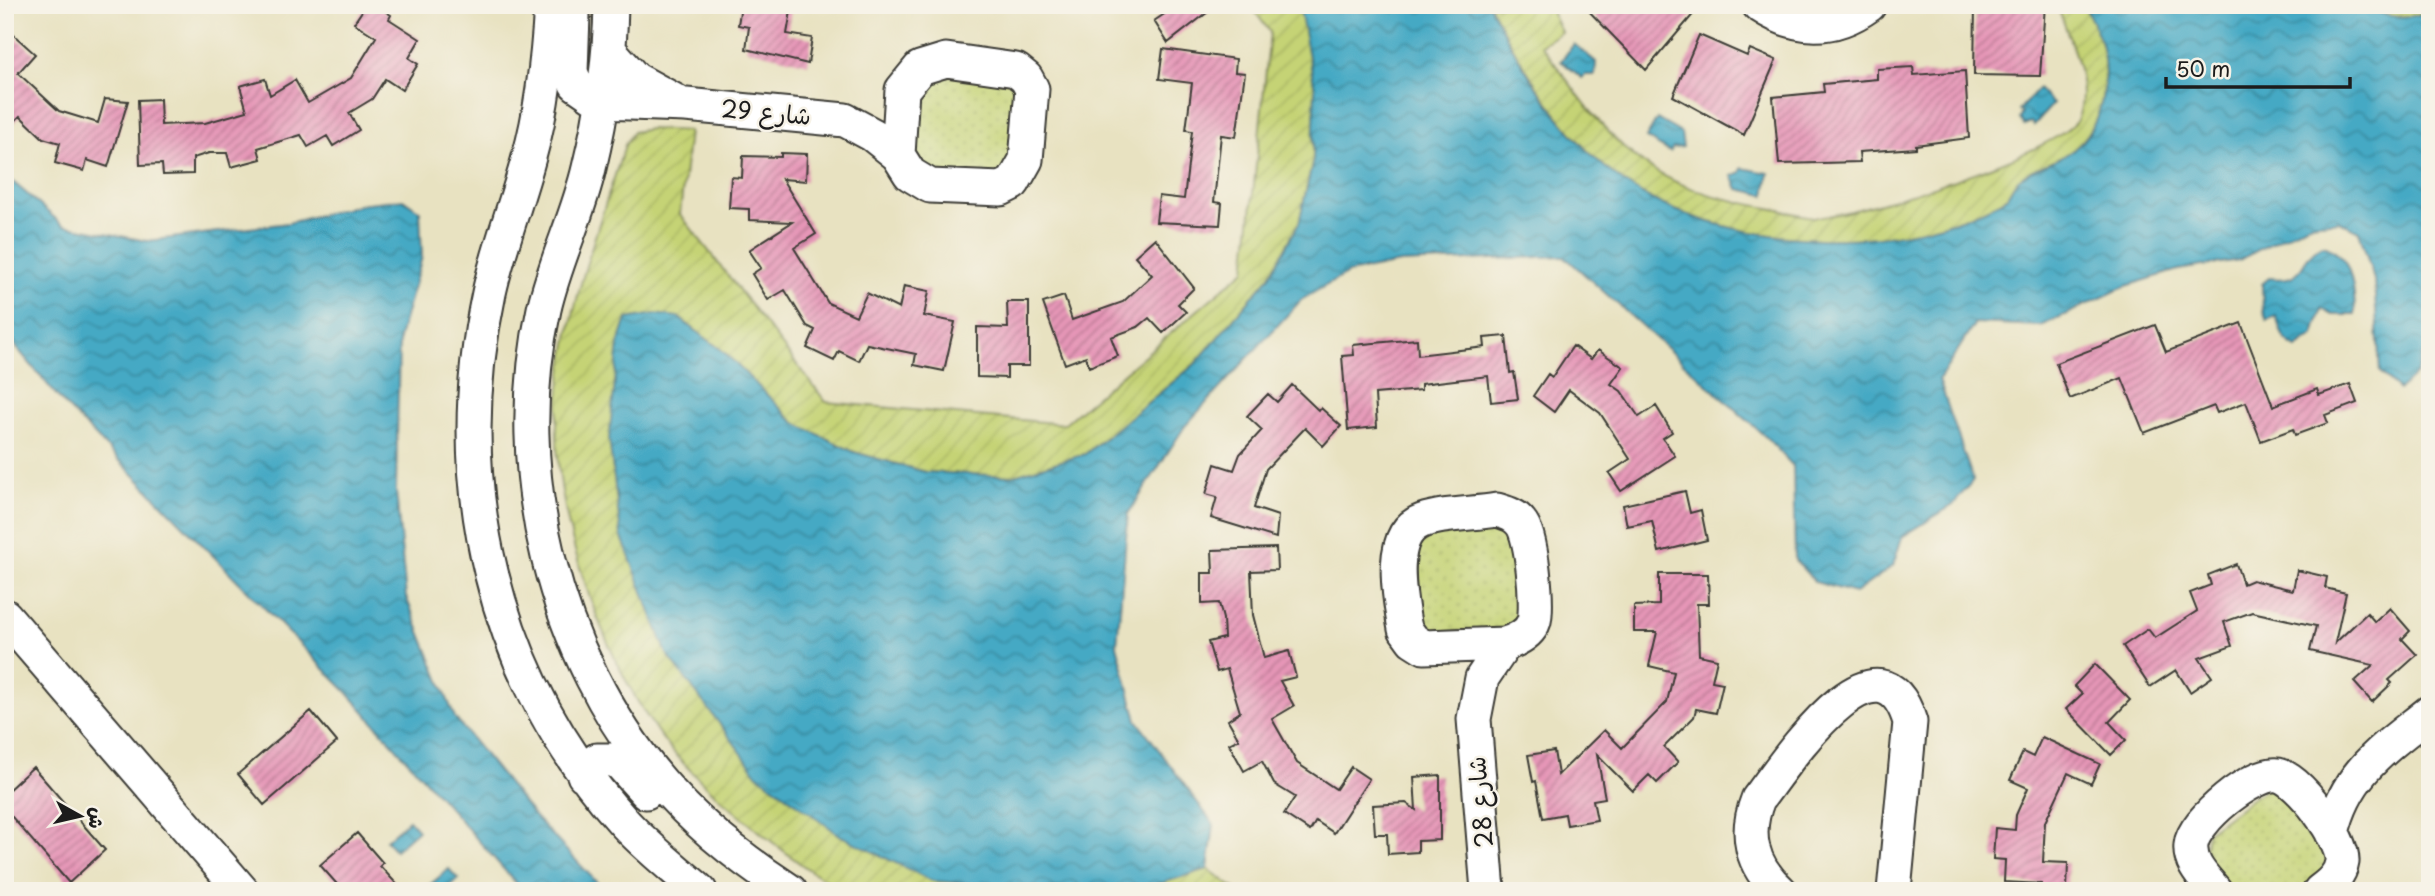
<svg xmlns="http://www.w3.org/2000/svg" width="2435" height="896" viewBox="0 0 2435 896" font-family="'Playpen Sans','Playpen Sans Arabic',sans-serif">
<style>
.park{fill:url(#park-dots);stroke:#707848;stroke-width:2}
.garden{fill:url(#garden-furrows);stroke:#707848;stroke-width:2}
.water{fill:url(#water-waves);stroke:#306270;stroke-width:2}
.building{fill:url(#building-hatch)}
.lines{fill:none;stroke-linecap:round;stroke-linejoin:round}
.minor-casing{stroke:#3b3a35;stroke-width:37}
.minor{stroke:#fff;stroke-width:33}
.labels{text-anchor:middle;stroke-width:5;stroke-linejoin:round;paint-order:stroke}
.street-label{font-size:24px;fill:#1c1c1c;stroke:#f7f3e8}
</style>
<defs>
<pattern id="park-dots" width="8" height="8" patternUnits="userSpaceOnUse" patternTransform="scale(1.75)"><rect width="8" height="8" fill="#c5d375"/><path d="M2 2h.1M6 6h.1" fill="none" stroke="#a9b565" stroke-width="1.8" stroke-linecap="round"/></pattern>
<pattern id="garden-furrows" width="10" height="10" patternUnits="userSpaceOnUse" patternTransform="scale(1.75)"><rect width="10" height="10" fill="#c5d375"/><path d="M-1 1l2-2M0 10L10 0M9 11l2-2" fill="none" stroke="#a9b565"/></pattern>
<pattern id="water-waves" width="16" height="10" patternUnits="userSpaceOnUse" patternTransform="scale(1.75)"><rect width="16" height="10" fill="#44a9c4"/><path d="M0 5q4-4 8 0t8 0" fill="none" stroke="#38899e"/></pattern>
<pattern id="building-hatch" width="6" height="6" patternUnits="userSpaceOnUse" patternTransform="scale(1.75)"><rect width="6" height="6" fill="#e696b7"/><path d="M-1 1l2-2M0 6l6-6M5 7l2-2" fill="none" stroke="#ba7a94"/></pattern>
</defs>
<rect width="100%" height="100%" fill="#f7f3e8"/>
<filter id="ink" filterUnits="userSpaceOnUse"><feTurbulence type="fractalNoise" baseFrequency=".0143" numOctaves="2"/><feDisplacementMap in="SourceGraphic" scale="14" xChannelSelector="R" yChannelSelector="G"/><feConvolveMatrix kernelMatrix="1 2 1 2 8 2 1 2 1" color-interpolation-filters="sRGB"/></filter>
<filter id="wash" filterUnits="userSpaceOnUse"><feTurbulence type="fractalNoise" baseFrequency=".00686" numOctaves="4" result="noise"/><feDisplacementMap in="SourceGraphic" scale="28" xChannelSelector="R" yChannelSelector="G"/><feGaussianBlur stdDeviation="1.57" result="paint"/><feColorMatrix in="noise" values="0 0 0 0 0 0 0 0 0 0 0 0 0 0 0 0 0 1.4 0 .05"/><feComposite in="paint" operator="in"/></filter>
<g filter="url(#wash)">
<rect width="100%" height="100%" fill="#e8e2c1"/>
<path class="park" d="M 1006,75 L 1019,88 L 1013,163 L 1001,179 L 922,174 L 907,152 L 919,76 Z
M 1496,525 L 1514,533 L 1523,612 L 1515,628 L 1429,633 L 1417,619 L 1412,548 L 1422,532 Z
M 2272,784 L 2329,843 L 2327,871 L 2304,891 L 2231,891 L 2204,858 L 2207,832 Z"/>
<path class="garden" d="M 1250,5 L 1299,5 L 1303,16 L 1315,88 L 1313,160 L 1299,223 L 1270,276 L 1195,364 L 1085,454 L 1011,476 L 925,472 L 854,452 L 795,423 L 724,352 L 678,317 L 932,881 L 1122,891 C 1053,891 984,891 915,891 C 898,891 862,895 847,890 C 818,880 789,855 766,837 C 731,809 698,781 669,747 C 607,671 553,520 557,422 C 562,325 595,236 625,145 L 633,132 L 650,129 L 689,131 L 680,214 L 826,402 L 1064,424 L 1245,270 L 1270,32 Z
M 1489,5 L 1548,5 L 1561,32 L 1541,45 C 1573,86 1604,138 1649,167 C 1689,194 1738,202 1784,211 C 1795,213 1809,218 1820,217 C 1860,213 2065,151 2078,118 C 2091,83 2069,38 2057,5 L 2084,5 C 2090,18 2098,31 2101,44 C 2110,79 2103,127 2073,150 C 2057,162 2037,166 2021,177 C 2012,182 2011,196 2002,201 C 1902,255 1748,250 1649,198 C 1574,158 1529,76 1489,5 Z
M 2365,5 L 2430,5 L 2430,13 C 2407,17 2384,21 2365,5 Z
M 1208,869 L 1238,891 L 1135,891 Z"/>
<path class="water" d="M 1299,5 L 1489,5 C 1526,76 1576,159 1649,198 C 1748,250 1903,255 2002,201 C 2011,196 2012,182 2021,177 C 2037,166 2057,162 2073,150 C 2103,127 2110,79 2101,44 C 2098,31 2090,18 2084,5 L 2364,5 C 2384,20 2407,18 2430,13 L 2430,332 L 2416,374 L 2399,390 L 2380,373 L 2374,280 L 2359,231 L 2339,221 L 2308,224 L 2239,260 L 2178,270 L 2126,286 L 2041,326 L 1975,323 L 1939,380 L 1973,480 L 1953,505 L 1902,537 L 1893,566 L 1855,593 L 1815,582 L 1795,560 L 1793,466 L 1767,438 L 1564,256 L 1400,263 L 1348,273 L 1301,300 L 1185,426 L 1128,514 L 1117,645 L 1137,720 L 1214,825 L 1208,869 L 1135,891 L 1045,889 L 932,881 L 841,836 L 758,775 L 667,654 L 621,535 L 609,439 L 619,343 L 627,319 L 655,314 L 678,317 L 724,352 L 795,423 L 854,452 L 925,472 L 1011,476 L 1085,454 L 1195,364 L 1270,276 L 1299,223 L 1313,160 L 1315,89 Z
M 1574,44 L 1596,62 L 1595,75 L 1585,75 L 1582,78 L 1561,61 Z
M 2038,89 L 2053,104 L 2034,125 L 2031,122 L 2024,125 L 2019,119 L 2022,113 L 2019,110 Z
M 1657,119 L 1681,133 L 1683,147 L 1673,148 L 1670,152 L 1646,138 Z
M 1742,168 L 1769,173 L 1765,195 L 1738,189 L 1732,176 L 1741,172 Z
M 5,175 L 63,225 L 147,241 L 288,223 L 367,203 L 403,199 L 420,211 L 422,257 L 399,338 L 396,491 L 406,597 L 455,718 L 534,816 L 605,891 L 523,891 L 347,692 L 64,404 L 5,334 Z
M 2323,245 C 2352,254 2355,288 2355,315 L 2333,315 L 2322,309 L 2314,335 L 2297,348 C 2282,340 2281,332 2276,316 L 2267,320 L 2263,310 L 2262,284 L 2269,278 C 2310,284 2296,256 2323,245 Z
M 409,820 L 418,830 L 395,850 L 386,840 Z
M 449,869 L 458,879 L 445,891 L 428,891 L 426,888 Z"/>
<g id="blocks">
<path class="building" d="M 366,5 L 375,5 L 391,15 L 389,19 L 420,39 L 409,58 L 418,64 L 402,90 L 385,79 L 372,99 L 349,113 L 359,130 L 333,146 L 327,136 L 308,147 L 301,135 L 258,148 L 261,159 L 231,167 L 227,153 L 209,153 L 193,158 L 193,174 L 163,175 L 162,164 L 140,165 L 138,100 L 160,99 L 161,125 L 205,123 L 247,111 L 240,86 L 265,79 L 270,95 L 295,80 L 308,103 L 351,78 L 376,37 L 354,23 Z
M 741,5 L 792,5 L 787,34 L 812,38 L 808,64 L 746,49 L 749,27 L 738,25 Z
M 1178,5 L 1217,5 L 1168,43 L 1154,21 Z
M 1583,5 L 1701,5 L 1646,70 Z
M 1975,5 L 2045,5 L 2040,76 L 1974,75 Z
M 5,27 L 35,54 L 18,73 L 59,111 L 98,123 L 105,99 L 128,101 L 108,167 L 87,160 L 84,171 L 55,163 L 60,143 L 43,138 L 20,116 L 5,131 Z
M 1699,35 L 1747,56 L 1750,49 L 1776,60 L 1744,135 L 1673,96 Z
M 1163,49 L 1236,59 L 1235,72 L 1245,73 L 1236,137 L 1221,135 L 1214,202 L 1222,203 L 1220,225 L 1156,222 L 1159,196 L 1184,199 L 1192,131 L 1186,130 L 1192,83 L 1159,79 Z
M 1913,67 L 1914,75 L 1965,71 L 1969,138 L 1916,145 L 1916,148 L 1859,152 L 1860,162 L 1779,164 L 1773,97 L 1824,92 L 1823,84 L 1877,79 L 1877,69 Z
M 781,153 L 807,154 L 806,181 L 782,179 L 816,234 L 794,248 L 828,303 L 856,316 L 867,293 L 899,309 L 904,286 L 929,291 L 924,316 L 955,322 L 944,371 L 914,365 L 916,354 L 867,344 L 859,361 L 839,351 L 834,361 L 807,348 L 815,330 L 807,326 L 785,290 L 768,300 L 752,274 L 761,268 L 749,250 L 792,222 L 749,220 L 749,209 L 729,208 L 731,177 L 742,178 L 743,156 L 781,157 Z
M 1155,238 L 1194,288 L 1178,304 L 1186,312 L 1163,333 L 1149,318 L 1138,327 L 1111,337 L 1118,356 L 1089,367 L 1086,356 L 1065,364 L 1043,303 L 1064,296 L 1072,320 L 1123,302 L 1152,275 L 1135,256 Z
M 1007,302 L 1029,302 L 1029,366 L 1007,366 L 1007,378 L 977,377 L 977,327 L 1008,328 Z
M 2241,323 L 2273,406 L 2317,389 L 2319,395 L 2350,384 L 2357,403 L 2325,415 L 2328,423 L 2295,435 L 2293,429 L 2261,441 L 2246,402 L 2217,413 L 2214,406 L 2144,433 L 2122,378 L 2070,399 L 2056,363 L 2155,325 L 2166,352 Z
M 1506,336 L 1510,373 L 1514,372 L 1518,399 L 1491,402 L 1488,376 L 1421,384 L 1421,390 L 1375,394 L 1377,427 L 1348,430 L 1342,356 L 1354,355 L 1353,345 L 1417,339 L 1418,355 L 1485,347 L 1484,338 Z
M 1573,346 L 1591,359 L 1598,350 L 1623,367 L 1611,384 L 1621,391 L 1639,417 L 1656,406 L 1672,432 L 1663,438 L 1675,456 L 1621,491 L 1609,473 L 1630,459 L 1600,413 L 1569,390 L 1554,412 L 1533,396 L 1548,374 L 1552,377 Z
M 1292,385 L 1319,411 L 1321,408 L 1341,426 L 1323,446 L 1305,428 L 1266,469 L 1254,508 L 1278,516 L 1276,538 L 1211,518 L 1217,497 L 1206,494 L 1215,464 L 1234,470 L 1240,454 L 1262,430 L 1247,416 L 1268,394 L 1277,402 Z
M 1685,491 L 1690,513 L 1701,510 L 1707,540 L 1659,552 L 1652,521 L 1627,526 L 1623,505 Z
M 1276,548 L 1277,570 L 1251,571 L 1253,615 L 1264,658 L 1289,651 L 1296,677 L 1280,681 L 1294,706 L 1272,719 L 1297,763 L 1336,789 L 1351,767 L 1369,779 L 1334,833 L 1316,821 L 1310,831 L 1284,814 L 1295,797 L 1274,784 L 1262,761 L 1244,771 L 1229,744 L 1239,739 L 1228,720 L 1240,712 L 1227,669 L 1217,672 L 1208,642 L 1224,638 L 1223,619 L 1219,603 L 1202,604 L 1202,573 L 1213,573 L 1212,550 Z
M 2236,564 L 2243,584 L 2252,580 L 2293,590 L 2297,570 L 2327,577 L 2325,588 L 2346,593 L 2335,643 L 2367,613 L 2375,622 L 2390,608 L 2410,631 L 2402,639 L 2417,655 L 2389,680 L 2392,683 L 2372,702 L 2354,682 L 2373,665 L 2310,651 L 2316,626 L 2252,612 L 2224,622 L 2232,646 L 2199,658 L 2212,677 L 2190,692 L 2176,670 L 2150,687 L 2123,646 L 2148,629 L 2155,638 L 2197,611 L 2190,593 L 2211,585 L 2208,575 Z
M 1659,574 L 1708,574 L 1709,604 L 1697,604 L 1699,655 L 1717,659 L 1712,681 L 1723,683 L 1716,713 L 1696,709 L 1694,717 L 1664,747 L 1678,762 L 1657,783 L 1649,775 L 1633,791 L 1597,755 L 1605,798 L 1593,800 L 1597,820 L 1567,825 L 1565,814 L 1543,818 L 1536,781 L 1533,782 L 1528,755 L 1554,751 L 1558,775 L 1604,730 L 1622,748 L 1667,702 L 1674,672 L 1649,666 L 1657,632 L 1634,632 L 1634,606 L 1659,605 Z
M 2095,664 L 2130,700 L 2109,722 L 2126,740 L 2111,755 L 2066,709 L 2082,694 L 2074,686 Z
M 311,711 L 337,742 L 264,805 L 238,774 Z
M 2042,737 L 2100,764 L 2091,784 L 2068,773 L 2045,822 L 2043,862 L 2068,863 L 2067,889 L 2041,888 L 2041,884 L 2004,882 L 2005,860 L 1993,859 L 1995,828 L 2015,830 L 2016,815 L 2028,788 L 2010,780 L 2023,752 L 2033,757 Z
M 33,767 L 105,850 L 69,883 L 5,809 L 5,793 Z
M 1440,775 L 1440,840 L 1418,841 L 1418,852 L 1388,854 L 1387,834 L 1375,834 L 1373,805 L 1406,803 L 1416,810 L 1414,777 Z
M 357,833 L 383,863 L 380,866 L 403,891 L 343,891 L 320,865 Z"/>
</g>
</g>
<g filter="url(#ink)">
<use href="#blocks" fill-opacity="0" stroke="#3b3a35" stroke-width="2"/>
<g class="lines">
<defs>
<path id="minor" d="M 551,5 C 548,56 543,108 529,157 C 517,202 499,247 489,293 C 448,483 492,675 622,820 C 645,846 674,868 700,891
M 611,5 C 610,60 602,115 589,168 C 578,216 555,261 544,309 C 508,471 553,655 661,782 C 698,826 742,860 790,891
M 1759,5 C 1797,30 1833,31 1869,5
M 573,15 L 571,72 L 576,84 L 602,102 L 686,105 L 845,120 L 873,135 L 898,155
M 609,50 L 635,79 L 677,102
M 946,60 L 1016,70 L 1026,78 L 1032,89 L 1026,160 L 1013,183 L 1001,189 L 930,186 L 910,174 L 898,155 L 902,90 L 920,68 Z
M 1497,510 C 1507,513 1515,515 1521,523 C 1532,535 1538,604 1534,621 C 1530,634 1517,640 1505,644 L 1424,647 L 1413,640 L 1405,629 C 1400,600 1386,534 1422,521 C 1445,513 1474,514 1497,510 Z
M 5,616 L 242,891
M 584,775 L 597,760 L 617,760 L 646,792
M 2332,833 C 2346,772 2384,749 2430,712
M 1488,891 L 1474,719 L 1482,678 L 1505,644
M 1780,891 C 1751,865 1744,834 1758,799 C 1784,765 1879,620 1910,722 L 1894,891
M 2215,891 C 2204,877 2189,864 2191,845 C 2193,821 2254,771 2278,775 C 2299,779 2344,840 2342,862 C 2340,875 2331,883 2320,891"/>
</defs>
<use href="#minor" class="minor-casing"/>
<use href="#minor" class="minor"/>
</g>
</g>
<g class="labels">
<g class="street-label">
<text transform="translate(766 113) rotate(5)" y="8">شارع 29</text>
<text transform="translate(1481 802) rotate(-95)" y="8">شارع 28</text>
</g>
</g>
<rect width="2435" height="896" fill="none" stroke="#f7f3e8" stroke-width="28"/>
<g transform="translate(80 816) rotate(98)" stroke="#f7f3e8" stroke-width="5" paint-order="stroke">
<path d="M0-5L12 26L0 18L-12 26Z" fill="#1c1c1c"/>
<text y="-10" font-size="19" font-weight="bold" text-anchor="middle" fill="#1c1c1c">ش</text>
</g>
<path d="M2166 77v10h184v-10" fill="none" stroke="#1c1c1c" stroke-width="3.5"/>
<text x="2176" y="77" font-size="21" fill="#1c1c1c" stroke="#f7f3e8" stroke-width="5" paint-order="stroke">50 m</text>
</svg>
